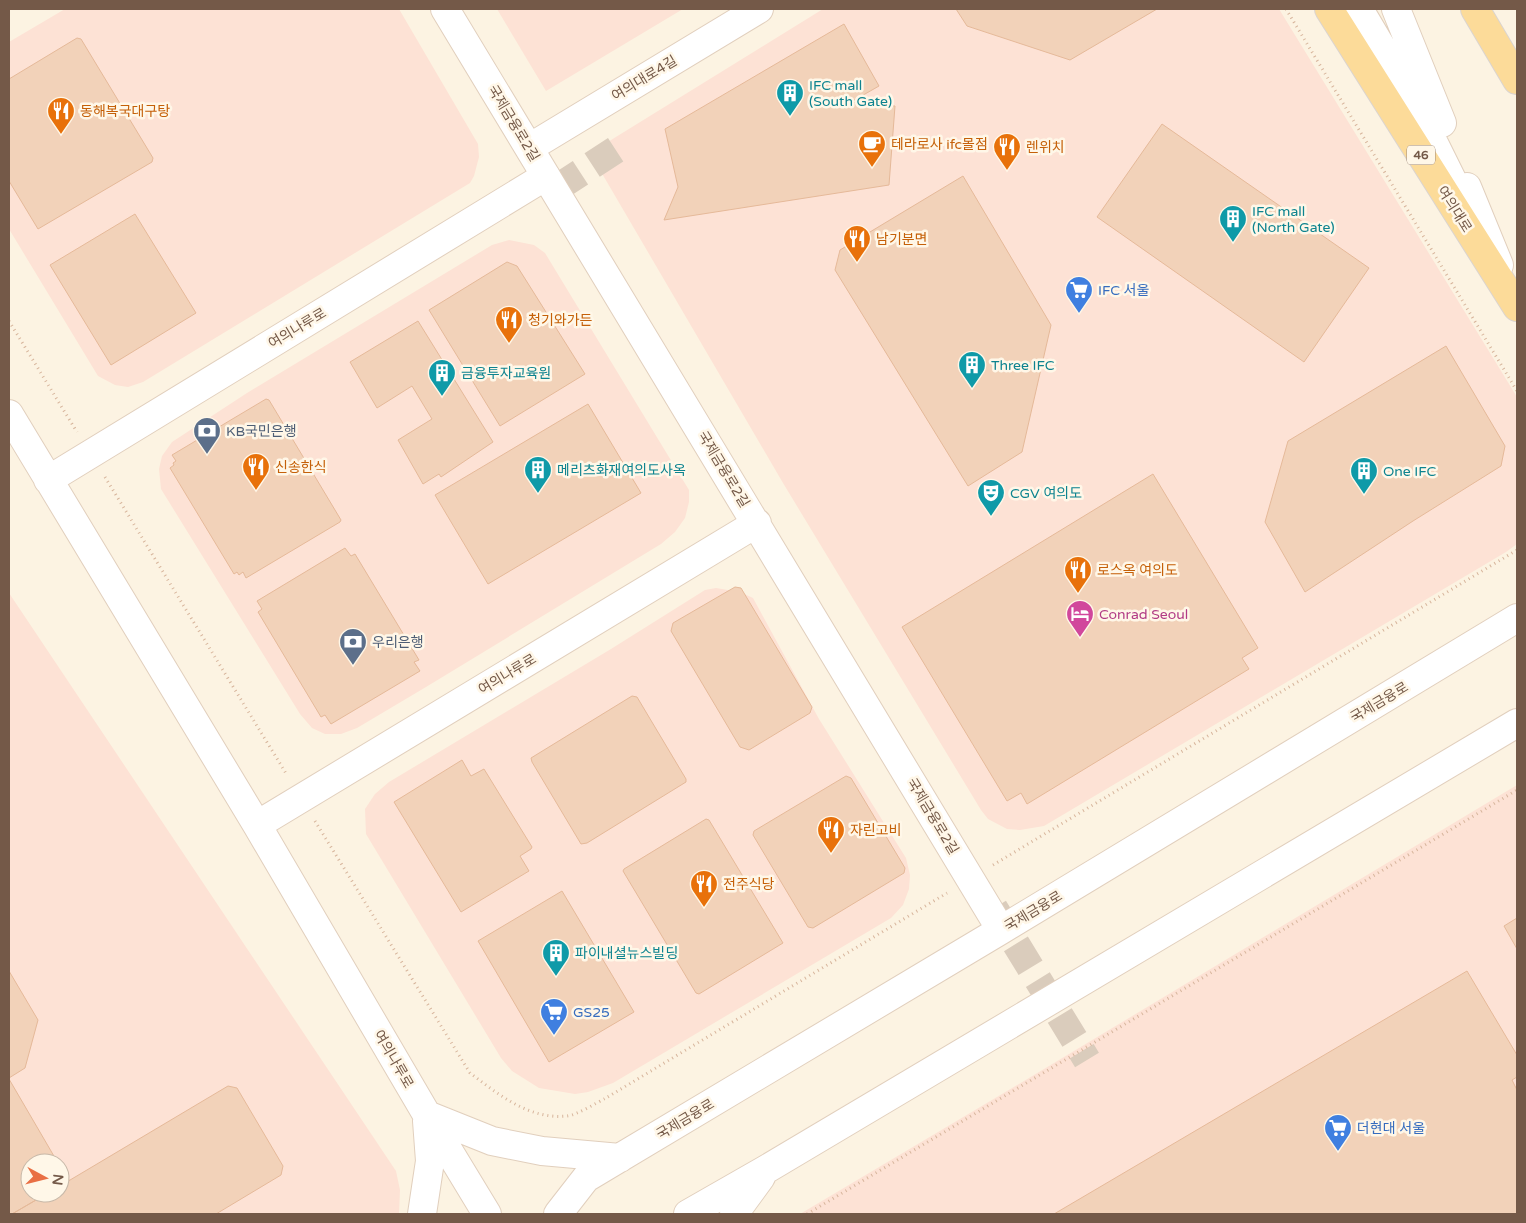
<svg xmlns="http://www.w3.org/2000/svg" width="1526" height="1223" viewBox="0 0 1526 1223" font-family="'Varela Round','Noto Sans KR',sans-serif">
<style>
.commercial{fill:#fde2d5;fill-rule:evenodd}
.building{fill:#f2d2b9;stroke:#e5b999}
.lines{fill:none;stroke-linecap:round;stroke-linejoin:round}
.minor-tunnel{stroke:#daccbc;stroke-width:28;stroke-dasharray:28 14;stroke-linecap:butt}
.minor-casing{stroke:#e1cfbd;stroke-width:30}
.major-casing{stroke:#dbd4cf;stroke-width:30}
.path{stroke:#d7b59c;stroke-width:3;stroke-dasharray:1 4;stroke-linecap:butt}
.minor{stroke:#fff;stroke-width:28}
.major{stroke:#fcdb99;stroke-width:28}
.labels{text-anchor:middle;stroke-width:5;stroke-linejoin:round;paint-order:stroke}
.shield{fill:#fff7e8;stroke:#9e8878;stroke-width:1}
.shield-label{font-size:12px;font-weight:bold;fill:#745948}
.street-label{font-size:14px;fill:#745948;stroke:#fff7e8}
.culture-label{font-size:14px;fill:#0d838f;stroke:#fff7e8;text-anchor:start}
.food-label{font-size:14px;fill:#c56008;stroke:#fff7e8;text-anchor:start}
.shop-label{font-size:14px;fill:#366cbe;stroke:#fff7e8;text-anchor:start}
.service-label{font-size:14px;fill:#4e5e75;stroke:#fff7e8;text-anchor:start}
.hotel-label{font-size:14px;fill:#b23c85;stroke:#fff7e8;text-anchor:start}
</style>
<rect width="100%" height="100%" fill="#fcf3e2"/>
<path class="commercial" d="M 65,9 L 399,9 L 478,144 L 479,157 L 474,176 L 470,183 L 143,382 L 128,387 L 115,385 L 98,376 L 9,229 L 9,42 Z
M 497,9 L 683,9 L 546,91 Z
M 823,9 L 1279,9 L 1517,397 L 1517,544 L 1506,552 L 1044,826 L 1020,830 L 1007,829 L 988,819 L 981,810 L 783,483 L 590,153 Z
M 509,240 L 534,245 L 545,253 L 689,490 L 689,502 L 685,518 L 675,532 L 661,544 L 426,687 L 357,728 L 341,734 L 325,734 L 312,728 L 300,714 L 161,489 L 159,469 L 162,456 L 172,442 L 247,393 L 492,245 Z
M 716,588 L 740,592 L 753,598 L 819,719 L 906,858 L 910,875 L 909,889 L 903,905 L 891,918 L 613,1083 L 588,1092 L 575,1094 L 539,1088 L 512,1071 L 501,1058 L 366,834 L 365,809 L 375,794 L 389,782 L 611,649 L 705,590 Z
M 9,593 L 396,1171 L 400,1190 L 399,1214 L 9,1214 ZM 30,1163 L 60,1163 L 60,1193 L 30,1193 Z
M 1517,785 L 1517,1214 L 800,1214 L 1024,1081 Z"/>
<path class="building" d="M 956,9 L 1157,9 L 1070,60 L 967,26 Z
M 844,24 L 879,86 L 851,102 L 895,106 L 889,185 L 664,220 L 678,187 L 665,129 Z
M 77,38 L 81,39 L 153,158 L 152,162 L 38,229 L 9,181 L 9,79 Z
M 1162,124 L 1369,268 L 1304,362 L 1097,217 Z
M 963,176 L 1051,325 L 1022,452 L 968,486 L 835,270 L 840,250 Z
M 135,214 L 196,313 L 111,365 L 50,265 Z
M 507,262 L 517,266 L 585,374 L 500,426 L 429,310 Z
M 418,321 L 493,442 L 441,477 L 439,474 L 423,484 L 398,440 L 432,419 L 412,386 L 377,408 L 350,362 Z
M 1446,346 L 1505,446 L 1501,466 L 1413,521 L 1305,592 L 1265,522 L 1288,441 Z
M 266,399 L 269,400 L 341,520 L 340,522 L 246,578 L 243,572 L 239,575 L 237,572 L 234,574 L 170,468 L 174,465 L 173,463 L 176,461 L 172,455 Z
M 588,404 L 641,493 L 488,584 L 435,495 Z
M 1153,474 L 1258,648 L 1242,658 L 1249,669 L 1027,804 L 1021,793 L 1007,801 L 902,627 Z
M 345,548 L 351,556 L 355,554 L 419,660 L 414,662 L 420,671 L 331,724 L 325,715 L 321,717 L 258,612 L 262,609 L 257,601 Z
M 735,587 L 741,588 L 812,707 L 810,713 L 749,750 L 740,747 L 671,631 L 673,623 Z
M 632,696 L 637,697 L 686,779 L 686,782 L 587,843 L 581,844 L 532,762 L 531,758 Z
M 462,760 L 471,776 L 484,769 L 532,847 L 531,849 L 520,856 L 529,871 L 461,912 L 394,802 Z
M 846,776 L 851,778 L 905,868 L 904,873 L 813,928 L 808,927 L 753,835 L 754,831 Z
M 706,819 L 709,820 L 783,943 L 699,994 L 696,993 L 623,871 L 624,869 Z
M 562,891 L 634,1012 L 549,1062 L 478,941 Z
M 1517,918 L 1517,949 L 1504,926 Z
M 9,971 L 38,1020 L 25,1068 L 9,1078 Z
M 1467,971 L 1517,1055 L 1517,1077 L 1512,1080 L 1517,1090 L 1517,1214 L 1054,1214 Z
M 9,1079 L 58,1163 L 30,1163 L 30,1193 L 48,1193 L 12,1214 L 9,1214 Z
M 228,1086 L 237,1088 L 283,1166 L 281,1175 L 216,1214 L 12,1214 L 48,1193 L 60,1193 L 60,1186 Z
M 60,1166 L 69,1180 L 60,1186 Z"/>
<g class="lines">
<path class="minor-tunnel" d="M 557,188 L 626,143
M 994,908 L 1087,1060"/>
<defs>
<path id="minor" d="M 445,9 L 1001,930
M 1359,9 L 1411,97 L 1466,208
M 1396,9 L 1442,123
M 529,148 L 759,9
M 1467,187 L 1499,265
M 9,414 L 257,825 L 427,1115 L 487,1214
M 48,480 L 546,176
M 257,825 L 757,523
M 427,1115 L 492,1141 L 542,1151 L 620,1158
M 422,1214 L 430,1161 L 427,1121
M 558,1214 L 586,1178 L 1001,930 L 1517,618
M 688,1214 L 765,1170 L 1517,723
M 734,1214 L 761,1177"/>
<path id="major" d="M 1329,9 L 1517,307
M 1475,9 L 1517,80"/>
</defs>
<use href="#minor" class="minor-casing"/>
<use href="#major" class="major-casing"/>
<path class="path" d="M 1286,9 L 1517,391
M 9,321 L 77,432
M 105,477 L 287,775
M 315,821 L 470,1073 C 499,1095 530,1120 567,1116 C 577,1115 596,1103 606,1098 L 947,893
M 993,865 L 1517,550
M 807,1214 L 1517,790"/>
<use href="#minor" class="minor"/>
<use href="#major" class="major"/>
</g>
<defs>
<symbol id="building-pin" viewBox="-11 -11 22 30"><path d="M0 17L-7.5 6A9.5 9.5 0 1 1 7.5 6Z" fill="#0f9aa8" stroke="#fff7e8"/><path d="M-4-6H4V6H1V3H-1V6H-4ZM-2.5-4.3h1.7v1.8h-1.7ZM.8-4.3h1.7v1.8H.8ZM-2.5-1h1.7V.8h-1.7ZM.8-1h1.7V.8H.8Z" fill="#fff"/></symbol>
<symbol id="restaurant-pin" viewBox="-11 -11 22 30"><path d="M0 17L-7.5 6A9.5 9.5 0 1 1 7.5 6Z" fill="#e8710a" stroke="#fff7e8"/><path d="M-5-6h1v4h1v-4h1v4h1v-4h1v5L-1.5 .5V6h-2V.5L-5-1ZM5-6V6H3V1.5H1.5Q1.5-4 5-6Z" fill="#fff"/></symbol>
<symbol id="cafe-pin" viewBox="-11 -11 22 30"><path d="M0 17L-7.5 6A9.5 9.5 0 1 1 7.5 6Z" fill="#e8710a" stroke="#fff7e8"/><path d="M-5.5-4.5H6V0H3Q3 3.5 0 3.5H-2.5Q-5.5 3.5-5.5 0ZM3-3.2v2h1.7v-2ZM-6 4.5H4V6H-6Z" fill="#fff"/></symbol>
<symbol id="supermarket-pin" viewBox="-11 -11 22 30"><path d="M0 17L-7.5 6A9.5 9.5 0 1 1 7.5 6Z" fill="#3f7fe0" stroke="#fff7e8"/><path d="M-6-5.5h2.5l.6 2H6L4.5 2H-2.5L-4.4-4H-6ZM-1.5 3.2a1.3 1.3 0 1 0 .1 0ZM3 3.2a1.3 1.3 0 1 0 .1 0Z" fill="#fff"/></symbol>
<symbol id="bank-pin" viewBox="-11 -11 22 30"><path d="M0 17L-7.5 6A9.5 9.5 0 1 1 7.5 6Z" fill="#5c6f8a" stroke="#fff7e8"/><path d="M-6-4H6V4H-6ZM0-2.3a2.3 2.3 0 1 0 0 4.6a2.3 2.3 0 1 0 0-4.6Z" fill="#fff"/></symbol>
<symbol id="theatre-pin" viewBox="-11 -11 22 30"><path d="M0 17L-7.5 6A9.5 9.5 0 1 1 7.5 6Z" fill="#0f9aa8" stroke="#fff7e8"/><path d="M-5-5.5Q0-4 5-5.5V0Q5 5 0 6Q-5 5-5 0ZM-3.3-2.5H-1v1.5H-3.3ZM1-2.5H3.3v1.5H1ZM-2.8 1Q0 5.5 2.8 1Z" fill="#fff"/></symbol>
<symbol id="hotel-pin" viewBox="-11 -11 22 30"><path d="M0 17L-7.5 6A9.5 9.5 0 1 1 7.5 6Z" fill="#d1479c" stroke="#fff7e8"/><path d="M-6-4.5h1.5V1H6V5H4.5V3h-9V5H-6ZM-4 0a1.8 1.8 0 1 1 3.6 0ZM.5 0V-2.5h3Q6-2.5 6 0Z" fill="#fff"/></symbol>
</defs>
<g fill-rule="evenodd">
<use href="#building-pin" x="774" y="77" width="32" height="43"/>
<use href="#restaurant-pin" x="45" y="95" width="32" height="43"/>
<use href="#cafe-pin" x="856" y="128" width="32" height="43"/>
<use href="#restaurant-pin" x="991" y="131" width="32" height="43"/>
<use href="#building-pin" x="1217" y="203" width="32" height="43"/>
<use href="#restaurant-pin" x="841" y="223" width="32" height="43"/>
<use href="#supermarket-pin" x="1063" y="274" width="32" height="43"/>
<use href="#restaurant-pin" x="493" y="304" width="32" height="43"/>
<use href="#building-pin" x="956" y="349" width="32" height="43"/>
<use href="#building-pin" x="426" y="357" width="32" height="43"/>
<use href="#bank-pin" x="191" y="415" width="32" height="43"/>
<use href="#restaurant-pin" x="240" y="451" width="32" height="43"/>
<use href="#building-pin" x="522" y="454" width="32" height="43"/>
<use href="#building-pin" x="1348" y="455" width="32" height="43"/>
<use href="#theatre-pin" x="975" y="477" width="32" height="43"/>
<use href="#restaurant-pin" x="1062" y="554" width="32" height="43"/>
<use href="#hotel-pin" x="1064" y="598" width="32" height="43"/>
<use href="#bank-pin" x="337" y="626" width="32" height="43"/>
<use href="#restaurant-pin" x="815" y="814" width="32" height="43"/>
<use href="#restaurant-pin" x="688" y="868" width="32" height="43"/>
<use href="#building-pin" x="540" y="937" width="32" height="43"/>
<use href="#supermarket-pin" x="538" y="996" width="32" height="43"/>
<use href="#supermarket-pin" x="1322" y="1112" width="32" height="43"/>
</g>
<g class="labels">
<rect class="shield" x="1407" y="145.5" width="28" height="19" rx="4"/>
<g class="shield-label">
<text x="1421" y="159">46</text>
</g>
<g class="street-label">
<text transform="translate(644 78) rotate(-31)" y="5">여의대로4길</text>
<text transform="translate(514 123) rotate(59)" y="5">국제금융로2길</text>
<text transform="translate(1455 209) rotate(58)" y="5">여의대로</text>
<text transform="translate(297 328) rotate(-31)" y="5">여의나루로</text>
<text transform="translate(724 469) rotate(59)" y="5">국제금융로2길</text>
<text transform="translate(507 674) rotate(-31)" y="5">여의나루로</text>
<text transform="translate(1379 702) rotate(-31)" y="5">국제금융로</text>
<text transform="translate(933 816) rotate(59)" y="5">국제금융로2길</text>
<text transform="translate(1033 911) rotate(-31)" y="5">국제금융로</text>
<text transform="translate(394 1059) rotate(60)" y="5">여의나루로</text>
<text transform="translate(685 1119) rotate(-31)" y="5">국제금융로</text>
</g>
<g class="culture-label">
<text x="809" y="90">IFC mall<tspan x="809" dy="16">(South Gate)</tspan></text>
<text x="1252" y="216">IFC mall<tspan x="1252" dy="16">(North Gate)</tspan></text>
<text x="991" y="370">Three IFC</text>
<text x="461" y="378">금융투자교육원</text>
<text x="557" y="475">메리츠화재여의도사옥</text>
<text x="1383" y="476">One IFC</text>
<text x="1010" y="498">CGV 여의도</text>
<text x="575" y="958">파이내셜뉴스빌딩</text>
</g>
<g class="food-label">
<text x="80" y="116">동해복국대구탕</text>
<text x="891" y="149">테라로사 ifc몰점</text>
<text x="1026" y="152">렌위치</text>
<text x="876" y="244">남기분면</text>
<text x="528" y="325">청기와가든</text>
<text x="275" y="472">신송한식</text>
<text x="1097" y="575">로스옥 여의도</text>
<text x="850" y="835">자린고비</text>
<text x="723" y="889">전주식당</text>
</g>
<g class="shop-label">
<text x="1098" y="295">IFC 서울</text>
<text x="573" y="1017">GS25</text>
<text x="1357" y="1133">더현대 서울</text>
</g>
<g class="service-label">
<text x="226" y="436">KB국민은행</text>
<text x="372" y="647">우리은행</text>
</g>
<g class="hotel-label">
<text x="1099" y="619">Conrad Seoul</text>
</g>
</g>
<rect width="1526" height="1223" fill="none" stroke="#745948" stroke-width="20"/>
<g transform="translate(45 1178) rotate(97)"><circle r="24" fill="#fff7e8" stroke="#c7b8a8"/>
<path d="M0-4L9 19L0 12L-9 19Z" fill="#e96f44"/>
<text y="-8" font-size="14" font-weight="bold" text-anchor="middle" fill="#745948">N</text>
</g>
</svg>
